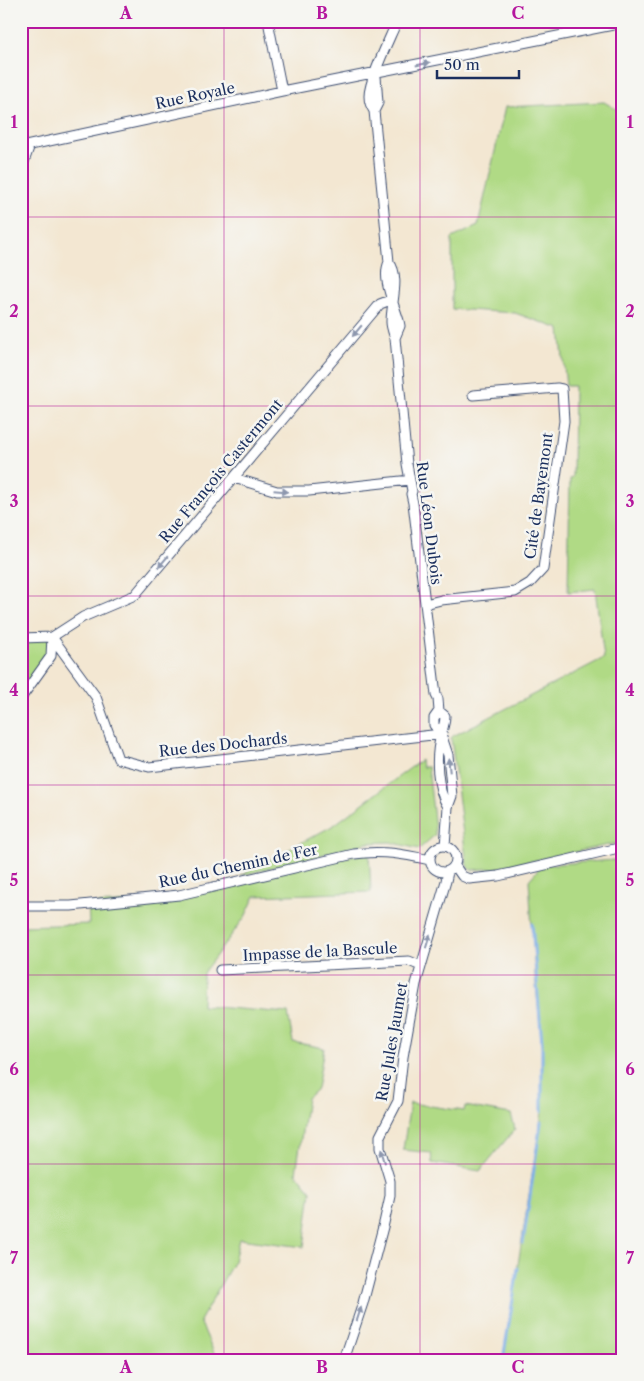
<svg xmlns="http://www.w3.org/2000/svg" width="644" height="1381" viewBox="0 0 644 1381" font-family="'Libre Caslon Text',serif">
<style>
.green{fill:#b0da85;stroke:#668472}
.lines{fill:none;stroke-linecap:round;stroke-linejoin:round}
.stream{stroke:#7fafea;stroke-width:3}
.street-casing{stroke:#3b4b6f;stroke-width:11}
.street{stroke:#fff;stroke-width:9}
.oneway{fill:#8d97ae}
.grid{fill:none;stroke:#b5179e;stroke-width:1;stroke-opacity:0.55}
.labels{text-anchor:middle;stroke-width:5;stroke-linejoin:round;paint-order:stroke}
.street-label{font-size:15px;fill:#1b2f5e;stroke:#f6f6f2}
.neatline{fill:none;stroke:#b5179e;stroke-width:2}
.grid-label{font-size:16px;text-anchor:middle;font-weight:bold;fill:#b5179e}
</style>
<rect width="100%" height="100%" fill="#f6f6f2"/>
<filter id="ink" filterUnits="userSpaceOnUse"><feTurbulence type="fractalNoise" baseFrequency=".02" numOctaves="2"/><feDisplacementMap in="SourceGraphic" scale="10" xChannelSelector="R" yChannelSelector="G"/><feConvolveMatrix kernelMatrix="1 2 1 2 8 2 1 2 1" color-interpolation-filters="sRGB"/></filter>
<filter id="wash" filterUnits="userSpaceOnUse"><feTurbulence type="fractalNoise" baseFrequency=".0096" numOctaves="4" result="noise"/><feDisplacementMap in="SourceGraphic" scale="20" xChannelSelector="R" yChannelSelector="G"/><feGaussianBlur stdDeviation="1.12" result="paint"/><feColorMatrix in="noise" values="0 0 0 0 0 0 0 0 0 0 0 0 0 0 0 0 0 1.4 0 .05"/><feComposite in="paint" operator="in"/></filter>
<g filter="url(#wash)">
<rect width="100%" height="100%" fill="#f3e7d2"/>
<path class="green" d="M 604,102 L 623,113 L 623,842 L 498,868 L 471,870 L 467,866 L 451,738 L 453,736 L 604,658 L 595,589 L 568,592 L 570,479 L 573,476 L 574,386 L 566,386 L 560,329 L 515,313 L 452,309 L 452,238 L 478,226 L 505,107 Z
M 52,637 L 51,656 L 21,698 L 21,638 Z
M 421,760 L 422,767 L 428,767 L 435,829 L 435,835 L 419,849 L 390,842 L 367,843 L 240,876 L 334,825 Z
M 369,852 L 371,892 L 255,896 L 245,917 L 203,973 L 202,1006 L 288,1013 L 293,1042 L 324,1048 L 317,1089 L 307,1098 L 296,1173 L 311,1191 L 304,1247 L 239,1239 L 234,1261 L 200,1321 L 215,1355 L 215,1360 L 21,1360 L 21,926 L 89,924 L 88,904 L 145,902 Z
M 615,860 L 623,914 L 623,1360 L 503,1360 L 542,1112 L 542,1043 L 535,976 L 529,880 L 542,865 Z
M 410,1103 L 464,1111 L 465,1106 L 511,1114 L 515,1129 L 480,1171 L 432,1163 L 431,1153 L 403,1150 Z"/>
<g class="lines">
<path class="stream" d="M 532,924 L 542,1043 L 542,1112
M 523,1243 L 541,1122
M 503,1360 L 518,1268"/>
</g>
</g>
<g filter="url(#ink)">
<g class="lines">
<defs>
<path id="street" d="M 268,21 L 282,91
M 374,111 L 378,103 L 376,76
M 21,147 L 282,91 L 623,23
M 21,170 L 30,145
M 389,262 C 401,277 391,303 391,322 C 391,327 393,332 395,338 L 407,464 L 412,491 L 411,494 L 413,503 L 436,695 L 438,699 L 439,711 L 445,716 C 445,724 443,727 441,735 C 435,757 436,787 448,807
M 395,338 L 400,326 L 399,321 C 394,303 381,279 389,262 L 374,111 C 371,106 369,103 369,96 C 369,80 390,38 397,21
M 234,478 L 277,491 L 309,491 L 410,480
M 425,604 L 441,600 L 515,592 L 530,583 L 543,569 L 564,421 L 562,389 L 557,388 L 473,395
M 21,638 L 52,637 L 96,697 L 118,759 L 149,767 L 441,734
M 21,698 L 51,656 L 52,637 L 83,617 L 135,595 L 380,304 L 393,299
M 439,711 L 434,718 L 434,725 L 441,734 L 448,755 L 452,796 L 448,807 L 445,846
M430 859a13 13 0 1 1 26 0a13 13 0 1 1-26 0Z
M 455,866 L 462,876 L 469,879 L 498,876 L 623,847
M 21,906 L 71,906 L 179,895 L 354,854 C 382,850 403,854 430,860
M 220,970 L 409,961 L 421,966
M 344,1360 L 363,1303 L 384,1223 L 390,1196 L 390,1181 L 380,1148 L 380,1136 L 398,1101 L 403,1057 L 416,984 L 446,881 L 448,872"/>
</defs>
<use href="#street" class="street-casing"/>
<use href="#street" class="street"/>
</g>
<defs><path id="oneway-solid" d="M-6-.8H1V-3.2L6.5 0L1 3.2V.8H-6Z" transform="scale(1.25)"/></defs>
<g class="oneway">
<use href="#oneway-solid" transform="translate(423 64) rotate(-12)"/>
<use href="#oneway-solid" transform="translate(357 331) rotate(130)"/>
<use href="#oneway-solid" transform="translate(281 491) rotate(5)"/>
<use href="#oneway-solid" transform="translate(163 562) rotate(130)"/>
<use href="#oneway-solid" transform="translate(449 765) rotate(-96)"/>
<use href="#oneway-solid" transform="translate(428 941) rotate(-73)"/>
<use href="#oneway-solid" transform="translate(383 1156) rotate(-106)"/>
<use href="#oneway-solid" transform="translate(359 1314) rotate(-72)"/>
</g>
</g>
<path class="grid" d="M 224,21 L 224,1360M 420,21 L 420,1360M 21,217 L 623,217M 21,406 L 623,406M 21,596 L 623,596M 21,785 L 623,785M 21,975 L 623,975M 21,1164 L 623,1164"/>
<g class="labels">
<g class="street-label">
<text transform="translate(195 96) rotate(-12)" y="5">Rue Royale</text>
<text transform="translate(221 471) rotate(-50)" y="5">Rue François Castermont</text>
<text transform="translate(539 496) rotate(-82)" y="5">Cité de Bayemont</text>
<text transform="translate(429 523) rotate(83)" y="5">Rue Léon Dubois</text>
<text transform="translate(223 745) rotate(-6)" y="5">Rue des Dochards</text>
<text transform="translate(238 866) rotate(-12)" y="5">Rue du Chemin de Fer</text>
<text transform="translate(320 952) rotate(-3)" y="5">Impasse de la Bascule</text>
<text transform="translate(392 1042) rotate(-80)" y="5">Rue Jules Jaumet</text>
</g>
</g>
<rect width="644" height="1381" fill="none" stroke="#f6f6f2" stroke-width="55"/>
<path d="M437 70v8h82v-8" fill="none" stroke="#1b2f5e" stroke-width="2.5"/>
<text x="444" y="70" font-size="15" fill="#1b2f5e" stroke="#f6f6f2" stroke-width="4" paint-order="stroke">50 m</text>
<rect x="28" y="28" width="588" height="1326" class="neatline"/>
<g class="grid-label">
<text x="126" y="19">A</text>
<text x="322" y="19">B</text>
<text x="518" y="19">C</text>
<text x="14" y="128">1</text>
<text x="630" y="128">1</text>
<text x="14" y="317">2</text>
<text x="630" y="317">2</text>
<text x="14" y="507">3</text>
<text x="630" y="507">3</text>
<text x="14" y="696">4</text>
<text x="630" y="696">4</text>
<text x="14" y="886">5</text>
<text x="630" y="886">5</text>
<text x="14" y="1075">6</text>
<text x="630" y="1075">6</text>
<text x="14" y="1264">7</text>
<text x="630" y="1264">7</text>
<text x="126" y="1373">A</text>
<text x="322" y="1373">B</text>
<text x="518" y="1373">C</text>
</g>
</svg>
